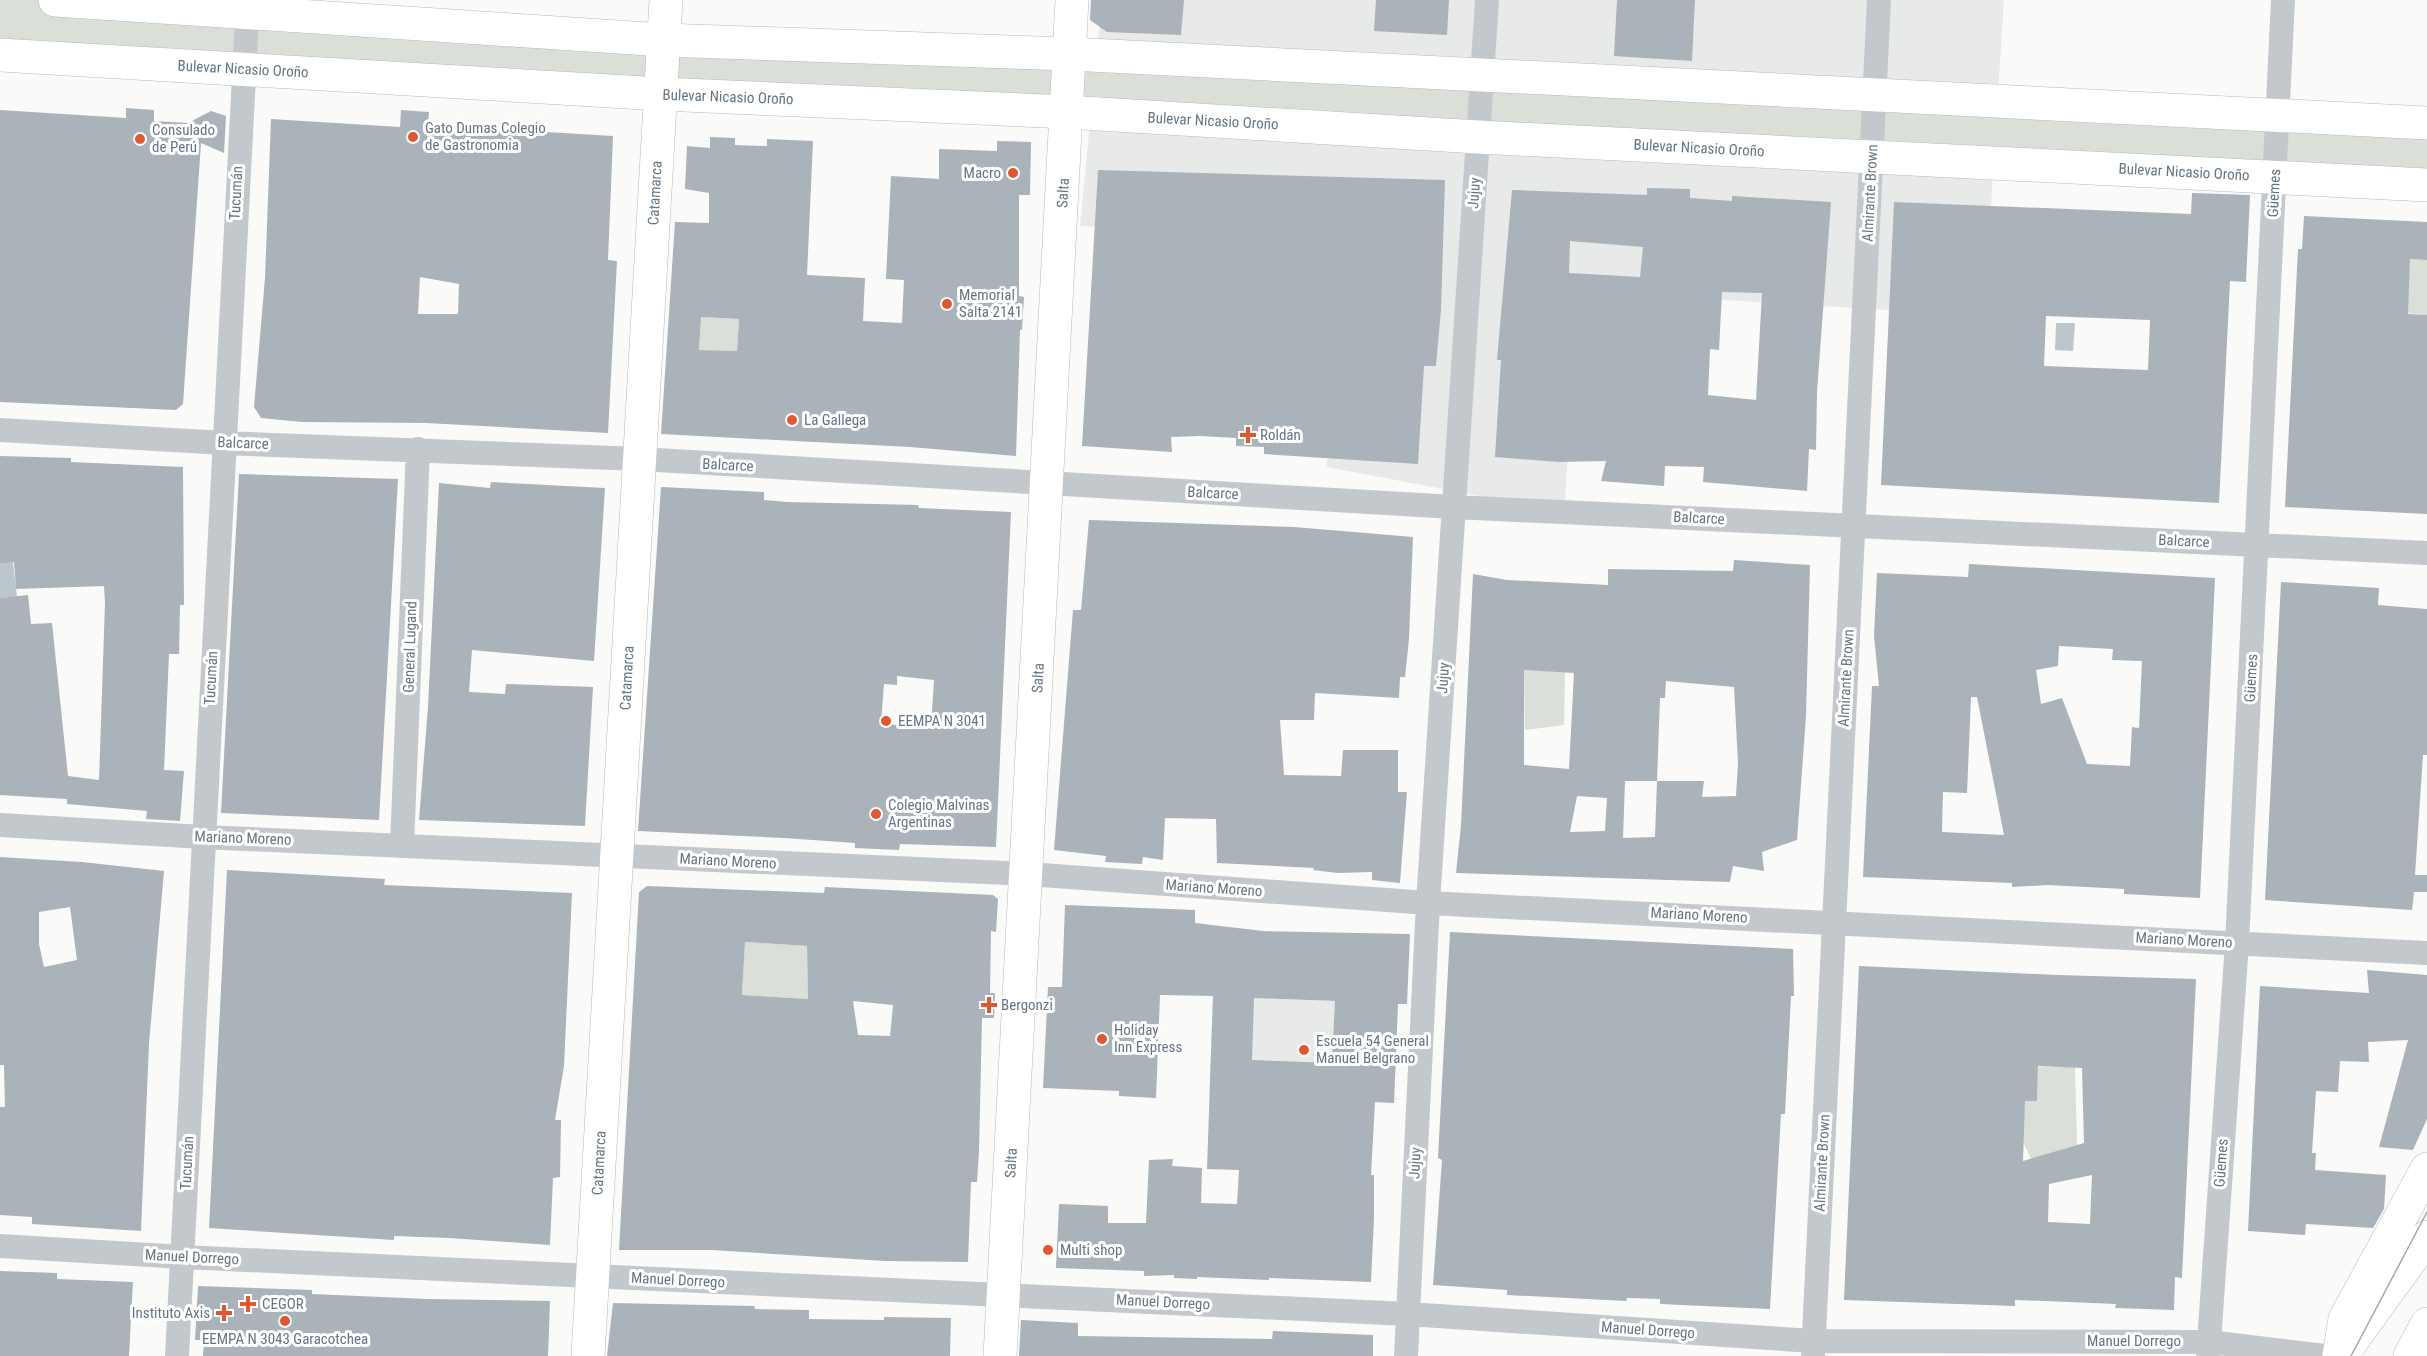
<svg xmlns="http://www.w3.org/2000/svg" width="2427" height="1356" viewBox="0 0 2427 1356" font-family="'Roboto Condensed',sans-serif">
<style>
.built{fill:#e8e9e9}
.green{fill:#dadfd7}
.water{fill:#bbc7cb}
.building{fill:#aab3b9;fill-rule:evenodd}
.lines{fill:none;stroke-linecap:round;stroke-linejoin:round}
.secondary-casing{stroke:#b3babf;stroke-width:34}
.primary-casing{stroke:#b5babe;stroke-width:34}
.street{stroke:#c3c8cc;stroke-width:24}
.secondary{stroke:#fff;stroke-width:33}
.primary{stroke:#fff;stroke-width:33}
.tram{stroke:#a2aab0;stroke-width:1.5}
.poi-dot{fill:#e4572e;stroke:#fff;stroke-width:2}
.labels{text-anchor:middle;stroke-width:6;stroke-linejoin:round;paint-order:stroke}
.street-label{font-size:15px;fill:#657683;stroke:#fff}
.poi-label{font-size:15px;fill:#657683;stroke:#fff;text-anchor:start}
</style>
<rect width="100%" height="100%" fill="#fafaf8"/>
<path class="built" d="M 1102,0 L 2004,0 L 1984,316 L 1580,291 L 1564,512 L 1327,467 L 1336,235 L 1080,226 Z
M 1213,996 L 1398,1004 L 1394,1103 L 1209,1096 Z"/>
<path class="green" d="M 0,0 L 55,0 L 2427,123 L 2427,185 L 0,55 Z
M 2410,259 L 2427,260 L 2427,315 L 2405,313 Z
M 701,317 L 739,319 L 737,351 L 699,350 Z
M 1524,670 L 1565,672 L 1564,725 L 1525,730 Z
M 745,942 L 807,946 L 808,999 L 742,995 Z
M 2038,1067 L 2075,1067 L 2077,1145 L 2031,1159 L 2023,1142 L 2016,1101 L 2037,1101 Z"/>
<path class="water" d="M 2056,323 L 2075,323 L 2073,351 L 2055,350 Z
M 13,562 L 17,597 L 0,598 L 0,564 Z"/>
<path class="building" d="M 1091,0 L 1184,0 L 1181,35 L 1107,32 L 1090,20 Z
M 1376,0 L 1449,0 L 1447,35 L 1374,31 Z
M 1617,0 L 1695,0 L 1692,61 L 1614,56 Z
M 126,108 L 154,110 L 154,121 L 188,123 L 211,111 L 226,116 L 224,153 L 201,143 L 183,404 L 176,410 L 0,402 L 0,110 L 126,118 Z
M 401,110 L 429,112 L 428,125 L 613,136 L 608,260 L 617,261 L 608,433 L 426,423 L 302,422 L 261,418 L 254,407 L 265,278 L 271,119 L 400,127 ZM 420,277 L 459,284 L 458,314 L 418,314 Z
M 710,137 L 735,138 L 735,145 L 767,146 L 767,139 L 813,141 L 807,275 L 865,278 L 863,321 L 902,323 L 904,280 L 886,279 L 891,176 L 939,179 L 939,149 L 997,151 L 997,141 L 1031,142 L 1030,195 L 1019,195 L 1019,296 L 1024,297 L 1022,330 L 1020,330 L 1016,456 L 910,447 L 661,434 L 675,222 L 709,223 L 709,193 L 685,189 L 687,146 L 710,148 ZM 701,317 L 739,319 L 737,351 L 699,350 Z
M 1098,170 L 1445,180 L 1441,310 L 1436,366 L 1424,366 L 1418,464 L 1264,454 L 1264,447 L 1236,446 L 1236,438 L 1200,436 L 1171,437 L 1172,452 L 1082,446 Z
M 1647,188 L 1690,189 L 1690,198 L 1732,201 L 1732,196 L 1831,202 L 1817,392 L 1816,450 L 1809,449 L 1807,491 L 1703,482 L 1704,467 L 1665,466 L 1664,486 L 1601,481 L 1606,461 L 1559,462 L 1495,457 L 1501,360 L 1497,360 L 1512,190 L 1647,195 ZM 1570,241 L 1643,247 L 1640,277 L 1569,273 ZM 1722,292 L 1762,293 L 1756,400 L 1708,395 L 1710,349 L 1719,350 Z
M 2192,193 L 2250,195 L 2246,282 L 2230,281 L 2219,503 L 1881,485 L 1894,202 L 2191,214 ZM 2046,316 L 2150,320 L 2148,370 L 2044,366 Z
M 2304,216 L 2427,222 L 2427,260 L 2410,259 L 2408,314 L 2427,315 L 2427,514 L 2285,507 L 2298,249 L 2302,249 Z
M 0,456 L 71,458 L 71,462 L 183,467 L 184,605 L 180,605 L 179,654 L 169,654 L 164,770 L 184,771 L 180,821 L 146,819 L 147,811 L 67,804 L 67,799 L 0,795 L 0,598 L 28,595 L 31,624 L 52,623 L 68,776 L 99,780 L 105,603 L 104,586 L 16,589 L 14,562 L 0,564 Z
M 239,474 L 398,479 L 379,820 L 221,813 Z
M 491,482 L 605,488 L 594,661 L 472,650 L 469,692 L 505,694 L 506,684 L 593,687 L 585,826 L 419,820 L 428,707 L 439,483 L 490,488 Z
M 661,487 L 764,492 L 764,500 L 787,502 L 918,505 L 919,508 L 1011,512 L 996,847 L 900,844 L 899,850 L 855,848 L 855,843 L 784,838 L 638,831 ZM 897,676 L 934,680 L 931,727 L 881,724 L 884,684 L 897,685 Z
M 1089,520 L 1294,527 L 1413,537 L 1409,639 L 1405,677 L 1400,677 L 1399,698 L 1315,693 L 1314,720 L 1280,720 L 1284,775 L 1341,776 L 1343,750 L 1398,750 L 1398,792 L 1407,792 L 1400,883 L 1372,880 L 1372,872 L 1337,873 L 1313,870 L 1314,868 L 1217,863 L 1216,819 L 1165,818 L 1163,860 L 1143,857 L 1142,864 L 1105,862 L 1106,856 L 1054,850 L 1073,610 L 1081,610 Z
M 1734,560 L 1810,565 L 1806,716 L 1797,840 L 1762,852 L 1764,871 L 1733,866 L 1730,882 L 1456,873 L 1461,825 L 1473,574 L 1507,580 L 1608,585 L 1608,569 L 1733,571 ZM 1524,670 L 1574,673 L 1569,769 L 1524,765 ZM 1666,681 L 1734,687 L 1738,763 L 1736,796 L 1702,797 L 1704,781 L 1657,781 L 1660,698 L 1665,698 ZM 1625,781 L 1657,781 L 1655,837 L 1623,838 ZM 1577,796 L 1607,798 L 1605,831 L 1570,832 Z
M 1969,564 L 2215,578 L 2200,898 L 2124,894 L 2124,889 L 2048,885 L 2012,887 L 2012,883 L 1863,877 L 1872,686 L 1879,686 L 1874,636 L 1877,573 L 1968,577 ZM 2059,646 L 2113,649 L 2112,660 L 2142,661 L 2139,728 L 2132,727 L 2130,766 L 2087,764 L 2062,698 L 2041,704 L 2036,670 L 2058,666 ZM 1971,697 L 1977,697 L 2004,835 L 1942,832 L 1943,792 L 1967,793 Z
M 2281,582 L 2379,588 L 2378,605 L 2427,609 L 2427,755 L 2423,755 L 2415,875 L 2427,875 L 2427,892 L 2414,892 L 2412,910 L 2265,900 Z
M 0,857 L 82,862 L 164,871 L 149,1044 L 141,1231 L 32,1224 L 32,1217 L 0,1215 L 0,1107 L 5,1107 L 4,1065 L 0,1065 ZM 70,907 L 77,960 L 44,967 L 39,944 L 39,912 Z
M 227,870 L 385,879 L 384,885 L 572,893 L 564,1066 L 555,1120 L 561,1120 L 560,1177 L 553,1178 L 550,1245 L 449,1238 L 394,1236 L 394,1240 L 209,1228 Z
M 647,886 L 824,893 L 825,887 L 993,895 L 998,899 L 996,932 L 991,931 L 990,993 L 995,993 L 994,1018 L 982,1018 L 979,1152 L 977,1182 L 971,1182 L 968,1262 L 885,1261 L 711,1250 L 619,1250 L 639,892 ZM 745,942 L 807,946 L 808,999 L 742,995 ZM 853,1001 L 893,1005 L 890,1036 L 858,1035 Z
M 1065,905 L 1195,910 L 1195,923 L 1263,931 L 1410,934 L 1407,1004 L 1398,1004 L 1394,1103 L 1375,1102 L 1371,1175 L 1374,1175 L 1374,1218 L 1371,1282 L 1269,1278 L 1269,1280 L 1197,1277 L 1197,1279 L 1174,1278 L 1174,1275 L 1144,1276 L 1144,1271 L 1056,1268 L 1059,1204 L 1108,1206 L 1108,1223 L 1146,1223 L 1149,1160 L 1173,1159 L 1172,1166 L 1202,1168 L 1201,1203 L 1237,1204 L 1239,1170 L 1207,1169 L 1213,996 L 1160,995 L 1156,1098 L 1119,1096 L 1119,1091 L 1043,1088 L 1048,987 L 1062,987 ZM 1254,998 L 1335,1001 L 1332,1063 L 1252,1060 Z
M 1450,932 L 1793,949 L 1794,996 L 1791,996 L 1785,1114 L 1781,1114 L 1770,1309 L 1660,1304 L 1660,1299 L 1627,1298 L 1626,1301 L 1507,1295 L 1507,1290 L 1433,1285 L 1442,1160 L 1438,1158 Z
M 1859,966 L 2057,975 L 2196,979 L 2182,1278 L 2175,1277 L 2174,1310 L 2115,1308 L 2116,1304 L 2045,1301 L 2015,1300 L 2015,1306 L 1844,1300 ZM 2038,1066 L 2082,1068 L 2084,1143 L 2023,1161 L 2025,1101 L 2037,1101 ZM 2092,1175 L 2090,1224 L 2048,1222 L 2049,1184 Z
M 2367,970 L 2427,975 L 2427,1119 L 2413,1150 L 2379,1147 L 2408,1040 L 2368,1042 L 2369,1062 L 2340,1061 L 2338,1092 L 2316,1091 L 2312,1153 L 2316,1153 L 2315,1170 L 2386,1175 L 2384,1209 L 2373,1228 L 2306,1224 L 2305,1235 L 2248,1231 L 2260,986 L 2369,993 Z
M 0,1271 L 57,1273 L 57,1279 L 133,1282 L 129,1356 L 0,1356 Z
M 198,1286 L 312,1290 L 312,1294 L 428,1299 L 550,1301 L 548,1356 L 203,1356 L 204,1340 L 195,1340 Z
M 613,1303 L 754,1306 L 755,1309 L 809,1310 L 809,1319 L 884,1320 L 884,1317 L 951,1318 L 950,1356 L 607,1356 Z
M 1021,1320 L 1078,1323 L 1078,1336 L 1272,1339 L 1273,1331 L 1373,1335 L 1373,1356 L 1019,1356 Z"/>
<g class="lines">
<defs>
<path id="secondary" d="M 588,1356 L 666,0
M 1000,1356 L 1072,0
M 2339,1356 L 2345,1319 L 2427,1169"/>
<path id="primary" d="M 55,0 L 664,40 L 1070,54 L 2427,123
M 0,55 L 661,94 L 1067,112 L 1478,137 L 2427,185
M 2341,1356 L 2427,1237
M 2410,1356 L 2427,1324"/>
</defs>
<use href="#secondary" class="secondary-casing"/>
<use href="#primary" class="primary-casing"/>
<path class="street" d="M 0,430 L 224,443 L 640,459 L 1454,507 L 2427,553
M 0,825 L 203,837 L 1028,874 L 1428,903 L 2427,953
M 402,845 L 418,449
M 0,1246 L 183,1257 L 1408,1314 L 1813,1341 L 2209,1342 L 2325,1356
M 1813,1355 L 1879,0
M 177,1356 L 248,0
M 1406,1356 L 1428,903 L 1487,0
M 2208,1356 L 2237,943 L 2283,0"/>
<use href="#secondary" class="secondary"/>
<use href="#primary" class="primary"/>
<path class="tram" d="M 2351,1356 L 2427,1212"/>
</g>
<g class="poi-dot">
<circle cx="413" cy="137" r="6"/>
<circle cx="140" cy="139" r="6"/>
<circle cx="1013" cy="173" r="6"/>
<circle cx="947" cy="304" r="6"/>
<circle cx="792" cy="420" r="6"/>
<path d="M1245 426h6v6h6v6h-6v6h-6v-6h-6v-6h6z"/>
<circle cx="886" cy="721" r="6"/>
<circle cx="876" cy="814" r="6"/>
<path d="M986 996h6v6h6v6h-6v6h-6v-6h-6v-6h6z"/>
<circle cx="1102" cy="1039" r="6"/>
<circle cx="1304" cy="1050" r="6"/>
<circle cx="1048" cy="1250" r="6"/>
<path d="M245 1295h6v6h6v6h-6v6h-6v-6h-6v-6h6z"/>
<path d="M221 1304h6v6h6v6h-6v6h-6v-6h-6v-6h6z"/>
<circle cx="285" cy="1321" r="6"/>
</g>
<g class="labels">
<g class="street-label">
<text transform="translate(243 69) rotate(3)" y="5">Bulevar Nicasio Oroño</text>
<text transform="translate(728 97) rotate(2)" y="5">Bulevar Nicasio Oroño</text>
<text transform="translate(1213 121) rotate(3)" y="5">Bulevar Nicasio Oroño</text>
<text transform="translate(1699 148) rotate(3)" y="5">Bulevar Nicasio Oroño</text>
<text transform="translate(2184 172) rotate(3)" y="5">Bulevar Nicasio Oroño</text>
<text transform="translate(236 193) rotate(-87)" y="5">Tucumán</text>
<text transform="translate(655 193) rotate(-87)" y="5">Catamarca</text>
<text transform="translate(1063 193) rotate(-87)" y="5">Salta</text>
<text transform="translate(1474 193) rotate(-86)" y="5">Jujuy</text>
<text transform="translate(1870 193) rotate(-87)" y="5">Almirante Brown</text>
<text transform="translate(2274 193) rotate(-87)" y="5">Güemes</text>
<text transform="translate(243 443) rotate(2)" y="5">Balcarce</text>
<text transform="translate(728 465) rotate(3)" y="5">Balcarce</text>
<text transform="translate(1213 493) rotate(3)" y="5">Balcarce</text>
<text transform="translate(1699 518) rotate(3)" y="5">Balcarce</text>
<text transform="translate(2184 541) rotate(3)" y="5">Balcarce</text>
<text transform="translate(410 647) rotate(-88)" y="5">General Lugand</text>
<text transform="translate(211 678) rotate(-87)" y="5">Tucumán</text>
<text transform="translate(627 678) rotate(-87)" y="5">Catamarca</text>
<text transform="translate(1038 678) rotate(-87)" y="5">Salta</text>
<text transform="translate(1443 678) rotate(-86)" y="5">Jujuy</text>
<text transform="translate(1846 678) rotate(-87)" y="5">Almirante Brown</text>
<text transform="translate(2251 678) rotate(-87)" y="5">Güemes</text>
<text transform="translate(243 838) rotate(2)" y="5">Mariano Moreno</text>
<text transform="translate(728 861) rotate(3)" y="5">Mariano Moreno</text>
<text transform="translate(1214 888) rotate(4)" y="5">Mariano Moreno</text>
<text transform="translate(1699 915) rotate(3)" y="5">Mariano Moreno</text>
<text transform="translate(2184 940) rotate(3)" y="5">Mariano Moreno</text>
<text transform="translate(187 1163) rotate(-87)" y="5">Tucumán</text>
<text transform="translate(599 1163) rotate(-87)" y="5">Catamarca</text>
<text transform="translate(1011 1163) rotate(-87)" y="5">Salta</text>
<text transform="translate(1415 1163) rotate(-87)" y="5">Jujuy</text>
<text transform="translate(1822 1163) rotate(-87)" y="5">Almirante Brown</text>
<text transform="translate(2221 1163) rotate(-86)" y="5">Güemes</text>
<text transform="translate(192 1257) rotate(3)" y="5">Manuel Dorrego</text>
<text transform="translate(678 1280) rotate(3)" y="5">Manuel Dorrego</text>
<text transform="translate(1163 1302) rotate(3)" y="5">Manuel Dorrego</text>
<text transform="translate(1648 1330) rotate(4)" y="5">Manuel Dorrego</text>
<text x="2134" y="1346">Manuel Dorrego</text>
</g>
<g class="poi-label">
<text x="425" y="133">Gato Dumas Colegio<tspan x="425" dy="17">de Gastronomia</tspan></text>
<text x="152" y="135">Consulado<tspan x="152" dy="17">de Perú</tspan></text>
<text x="1001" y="178" text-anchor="end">Macro</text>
<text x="959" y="300">Memorial<tspan x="959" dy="17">Salta 2141</tspan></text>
<text x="804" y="425">La Gallega</text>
<text x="1260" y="440">Roldán</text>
<text x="898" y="726">EEMPA N 3041</text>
<text x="888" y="810">Colegio Malvinas<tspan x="888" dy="17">Argentinas</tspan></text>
<text x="1001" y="1010">Bergonzi</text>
<text x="1114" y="1035">Holiday<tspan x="1114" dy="17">Inn Express</tspan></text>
<text x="1316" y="1046">Escuela 54 General<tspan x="1316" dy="17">Manuel Belgrano</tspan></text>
<text x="1060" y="1255">Multi shop</text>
<text x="262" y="1309">CEGOR</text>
<text x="210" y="1318" text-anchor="end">Instituto Axis</text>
<text x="285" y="1344" text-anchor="middle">EEMPA N 3043 Garacotchea</text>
</g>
</g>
</svg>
